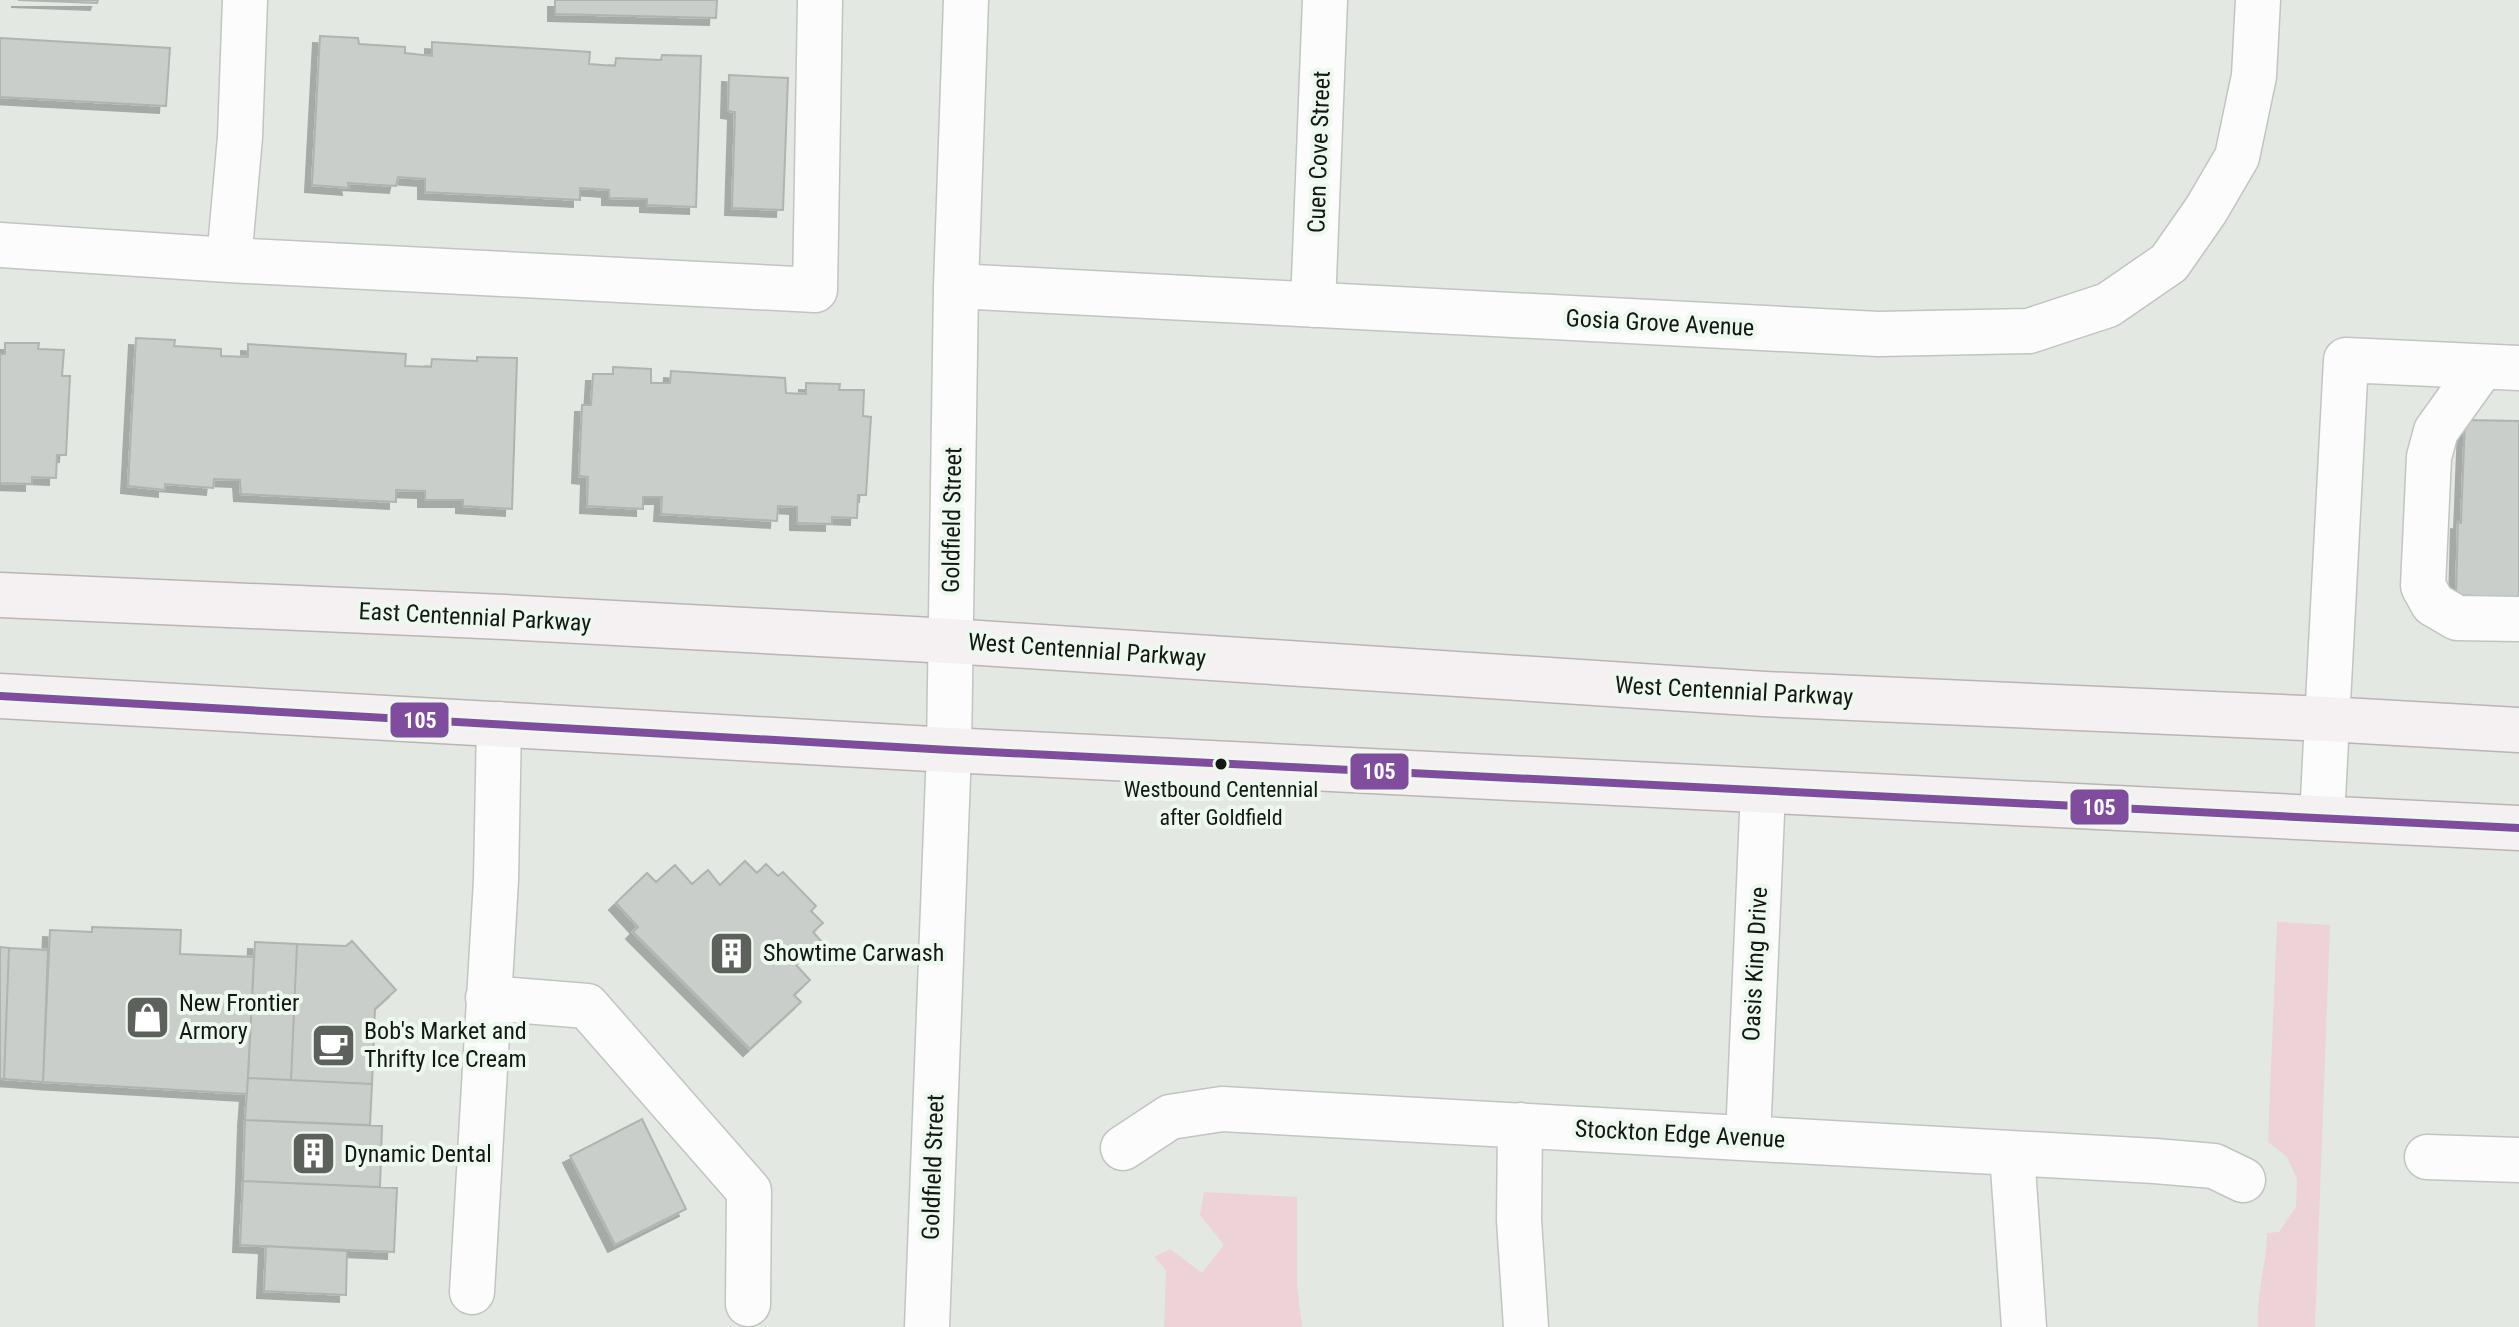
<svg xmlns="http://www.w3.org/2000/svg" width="2519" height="1327" viewBox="0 0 2519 1327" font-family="'Roboto Condensed',sans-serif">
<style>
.green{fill:#edd2d7}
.building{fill:#caceca;stroke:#b0b4b0;stroke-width:2;filter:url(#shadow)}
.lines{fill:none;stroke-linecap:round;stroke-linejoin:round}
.minor-casing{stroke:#c1c5c1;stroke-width:47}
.major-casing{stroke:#bbb4b4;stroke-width:47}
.minor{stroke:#fbfcfb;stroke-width:44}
.major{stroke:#f5f0f1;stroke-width:44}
.bus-1-casing{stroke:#edf8ee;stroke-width:14}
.bus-1{stroke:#804c9e;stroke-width:8}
.bus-dot{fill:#141814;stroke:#edf8ee;stroke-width:3}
.labels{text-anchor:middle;stroke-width:8;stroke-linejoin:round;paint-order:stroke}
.bus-label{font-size:22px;fill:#141814;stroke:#edf8ee}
.street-label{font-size:24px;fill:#141814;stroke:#edf8ee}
.poi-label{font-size:24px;fill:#141814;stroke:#edf8ee;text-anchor:start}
.line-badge{stroke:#edf8ee;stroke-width:3}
.badge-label{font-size:22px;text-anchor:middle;font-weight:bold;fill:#fff}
</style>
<defs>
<filter id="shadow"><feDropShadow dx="-7" dy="7" stdDeviation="0" flood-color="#0004"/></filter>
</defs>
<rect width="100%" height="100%" fill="#e3e8e3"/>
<path class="green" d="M 2277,922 L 2330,925 L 2315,1327 L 2258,1327 C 2255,1296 2267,1265 2267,1233 L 2279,1232 L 2296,1207 L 2297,1179 L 2287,1157 L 2268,1142 Z
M 1204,1192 L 1297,1197 L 1297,1285 L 1302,1327 L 1164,1327 L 1166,1270 L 1154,1257 L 1170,1249 L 1202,1273 L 1224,1245 L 1200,1215 Z"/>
<path class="building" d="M 18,0 L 98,0 L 97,3 Z
M 555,0 L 717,0 L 716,18 L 555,14 Z
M 320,36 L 358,38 L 359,44 L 405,47 L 405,53 L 432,56 L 432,42 L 590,52 L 589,64 L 615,66 L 616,58 L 661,60 L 662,55 L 701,56 L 696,207 L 647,205 L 647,199 L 609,198 L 609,190 L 580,188 L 580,200 L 425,192 L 425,179 L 398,177 L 396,186 L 348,183 L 349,188 L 312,185 Z
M 0,38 L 170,48 L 166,106 L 0,97 Z
M 729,75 L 788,78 L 783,210 L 732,208 L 735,112 L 728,111 Z
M 136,338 L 175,340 L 174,346 L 221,349 L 221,356 L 248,357 L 248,344 L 406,354 L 405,366 L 431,367 L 432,359 L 477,361 L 477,357 L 517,358 L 512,509 L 463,506 L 463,500 L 425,500 L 425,491 L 396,490 L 396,502 L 241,494 L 240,480 L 214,479 L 213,488 L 165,484 L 165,490 L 128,486 Z
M 5,343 L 39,343 L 38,349 L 64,350 L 62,376 L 70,376 L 66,455 L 57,455 L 56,478 L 32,477 L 32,484 L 0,483 L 0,354 L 5,354 Z
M 613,367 L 651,369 L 651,383 L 670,383 L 671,371 L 785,378 L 786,393 L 806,394 L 806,383 L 840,384 L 839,390 L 864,390 L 863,416 L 871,417 L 866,495 L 858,495 L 857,518 L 832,517 L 832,524 L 797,523 L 797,507 L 778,506 L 777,521 L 661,514 L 662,497 L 643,497 L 643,509 L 587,506 L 588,477 L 579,476 L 582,405 L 591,405 L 593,374 L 613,374 Z
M 2465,420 L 2519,421 L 2519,598 L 2456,595 L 2458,522 L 2461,523 Z
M 745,861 L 757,873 L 766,864 L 778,876 L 783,872 L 816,906 L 811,911 L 823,923 L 813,932 L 821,941 L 796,965 L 810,980 L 794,995 L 801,1002 L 750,1049 L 633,932 L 638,927 L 616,903 L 647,873 L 656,882 L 675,865 L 692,884 L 708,870 L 720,885 Z
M 92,927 L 181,930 L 180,954 L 254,957 L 247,1094 L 43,1082 L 50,930 L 92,932 Z
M 352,941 L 396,990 L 375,1009 L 372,1084 L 291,1080 L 297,944 L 346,946 Z
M 255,942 L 297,944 L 291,1080 L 248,1078 Z
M 0,947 L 9,948 L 4,1079 L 0,1079 Z
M 9,948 L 48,950 L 43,1082 L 4,1079 Z
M 248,1078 L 372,1084 L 370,1125 L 245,1120 Z
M 642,1119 L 686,1209 L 615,1245 L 570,1156 Z
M 245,1120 L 382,1126 L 380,1187 L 243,1181 Z
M 243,1181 L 397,1188 L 394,1252 L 240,1245 Z
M 266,1246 L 347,1251 L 346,1295 L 264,1291 Z"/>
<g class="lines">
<defs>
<path id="minor" d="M 0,245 L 229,260 L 815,290 L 820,0
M 229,260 L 240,137 L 245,0
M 956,286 L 1878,334 L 2029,331 L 2108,305 L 2169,263 L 2206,210 L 2237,157 L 2254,76 L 2258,0
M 1313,305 L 1325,0
M 2482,367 L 2436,431 L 2429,457 L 2423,586 L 2433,604 L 2457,618 L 2519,619
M 2322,817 L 2346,360 L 2519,368
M 488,998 L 587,1006 L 749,1191 L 748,1304
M 1520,1125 L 1519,1220 L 1526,1327
M 1748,1138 L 1763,791
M 1123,1148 L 1170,1117 L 1222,1109 L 2155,1161 L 2214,1166 L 2243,1180
M 2012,1153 L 2024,1327
M 2427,1157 L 2519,1160
M 472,1292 L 496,880 L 499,724
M 927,1327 L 949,750 L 956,286 L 966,0"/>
<path id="major" d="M 0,595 L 504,617 L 950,641 L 1764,694 L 2326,719 L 2519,730
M 0,696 L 949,750 L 2519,828"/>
</defs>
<use href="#minor" class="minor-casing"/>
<use href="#major" class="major-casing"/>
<use href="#minor" class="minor"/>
<use href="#major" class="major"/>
<defs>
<path id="bus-1" d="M 0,696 L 949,750 L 2519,828"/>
</defs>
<use href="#bus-1" class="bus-1-casing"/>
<use href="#bus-1" class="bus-1"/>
</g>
<defs>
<symbol id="building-square" viewBox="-11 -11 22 22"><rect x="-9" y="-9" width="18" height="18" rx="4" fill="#5c615c" stroke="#edf8ee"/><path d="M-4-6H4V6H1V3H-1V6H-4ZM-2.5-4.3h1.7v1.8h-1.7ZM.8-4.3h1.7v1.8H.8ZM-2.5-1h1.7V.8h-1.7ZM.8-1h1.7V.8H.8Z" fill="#fff"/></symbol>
<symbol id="shop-square" viewBox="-11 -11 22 22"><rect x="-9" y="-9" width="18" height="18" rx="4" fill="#5c615c" stroke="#edf8ee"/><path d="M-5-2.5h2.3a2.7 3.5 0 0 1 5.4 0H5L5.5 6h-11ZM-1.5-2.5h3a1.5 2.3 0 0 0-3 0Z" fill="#fff"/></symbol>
<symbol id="cafe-square" viewBox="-11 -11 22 22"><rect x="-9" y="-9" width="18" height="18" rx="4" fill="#5c615c" stroke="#edf8ee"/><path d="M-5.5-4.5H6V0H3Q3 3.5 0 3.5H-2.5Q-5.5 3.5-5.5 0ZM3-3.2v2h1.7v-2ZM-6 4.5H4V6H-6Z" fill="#fff"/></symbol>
</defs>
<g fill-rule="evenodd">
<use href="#building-square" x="706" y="928" width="51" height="51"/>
<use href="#shop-square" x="122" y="992" width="51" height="51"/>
<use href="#cafe-square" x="308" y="1020" width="51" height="51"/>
<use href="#building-square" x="288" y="1128" width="51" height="51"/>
</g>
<circle class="bus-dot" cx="1221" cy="764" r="7"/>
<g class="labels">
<g class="bus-label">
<text x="1221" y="797">Westbound Centennial<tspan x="1221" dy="28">after Goldfield</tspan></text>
</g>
<g class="street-label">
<text transform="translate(1319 152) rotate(-88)" y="8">Cuen Cove Street</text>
<text transform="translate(1660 323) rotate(3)" y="8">Gosia Grove Avenue</text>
<text transform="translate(952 520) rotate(-89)" y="8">Goldfield Street</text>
<text transform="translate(475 617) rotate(3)" y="8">East Centennial Parkway</text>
<text transform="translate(1087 650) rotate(4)" y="8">West Centennial Parkway</text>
<text transform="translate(1734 691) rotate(3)" y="8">West Centennial Parkway</text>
<text transform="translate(1755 964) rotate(-87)" y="8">Oasis King Drive</text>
<text transform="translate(1680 1134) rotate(3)" y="8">Stockton Edge Avenue</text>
<text transform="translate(933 1167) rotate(-88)" y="8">Goldfield Street</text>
</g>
<g class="poi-label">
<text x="763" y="961">Showtime Carwash</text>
<text x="179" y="1011">New Frontier<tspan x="179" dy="28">Armory</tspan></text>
<text x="364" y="1039">Bob's Market and<tspan x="364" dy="28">Thrifty Ice Cream</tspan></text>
<text x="344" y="1162">Dynamic Dental</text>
</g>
</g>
<g class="line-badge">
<rect x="389" y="701" width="61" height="38" rx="8" fill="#804c9e"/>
<rect x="1349" y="752" width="61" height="39" rx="8" fill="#804c9e"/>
<rect x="2069" y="788" width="61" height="38" rx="8" fill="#804c9e"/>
</g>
<g class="badge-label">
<text x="420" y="728">105</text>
<text x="1379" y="779">105</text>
<text x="2099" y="815">105</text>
</g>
</svg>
